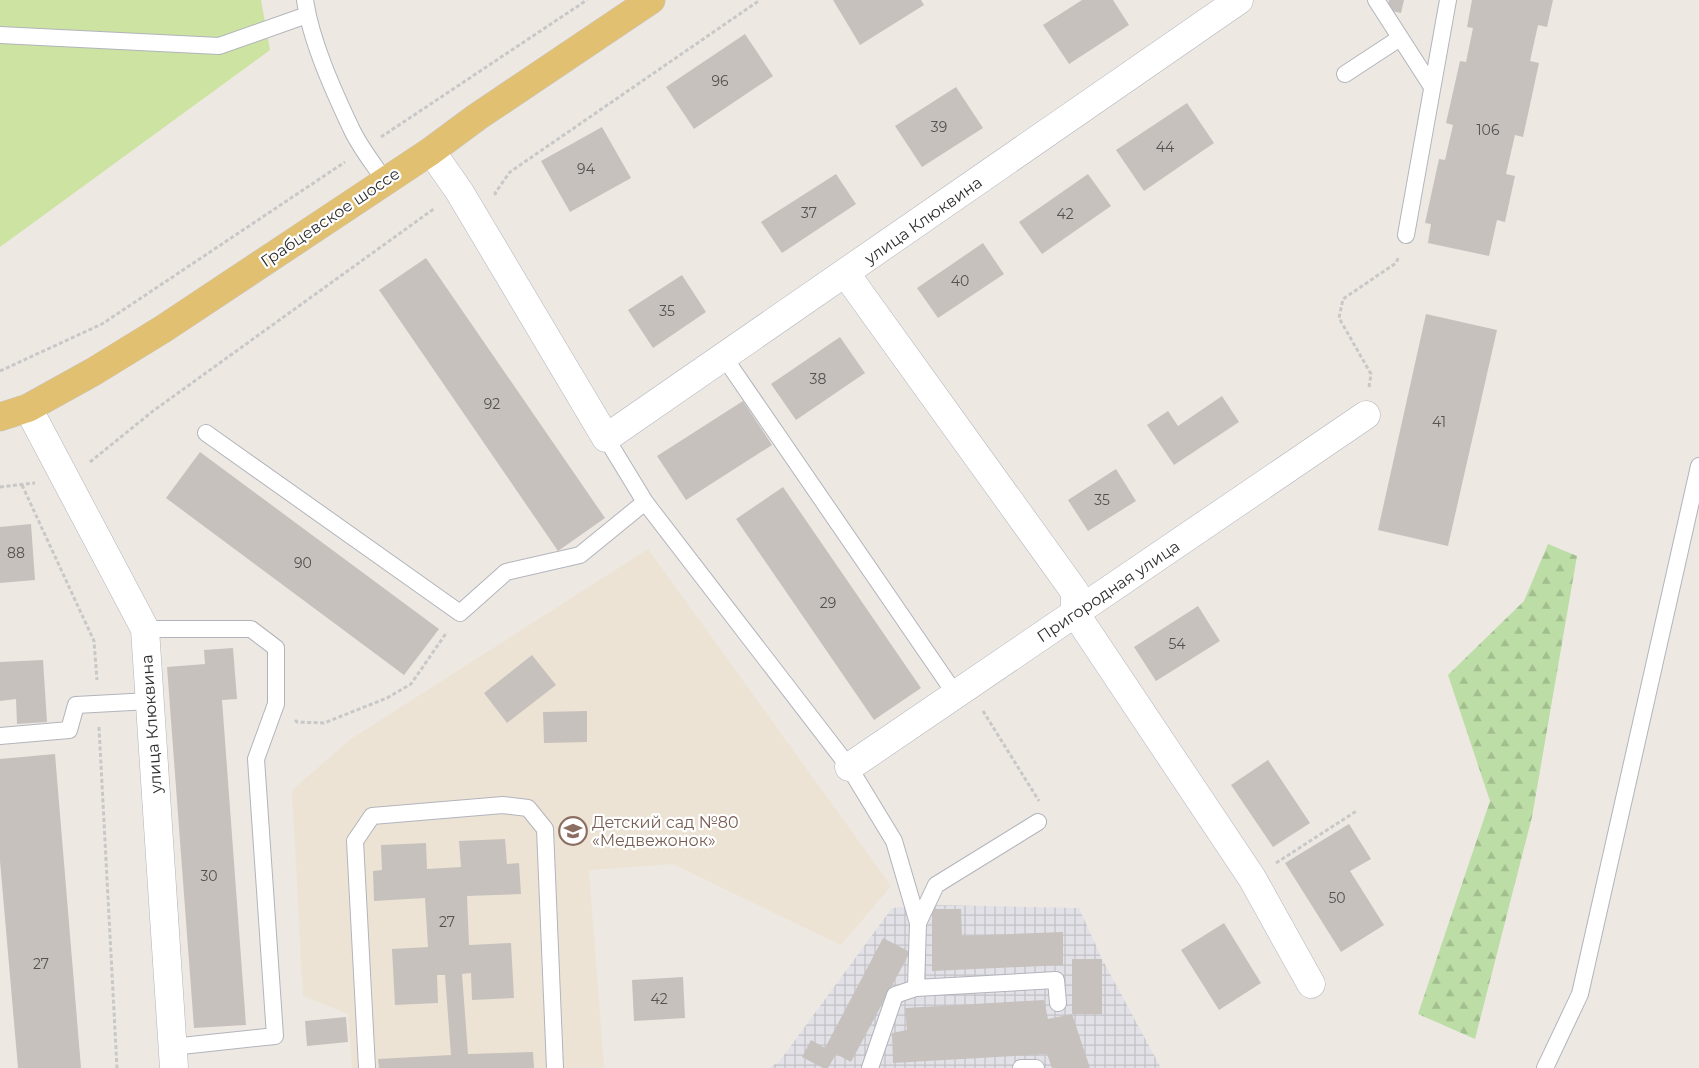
<svg xmlns="http://www.w3.org/2000/svg" width="1699" height="1068" viewBox="0 0 1699 1068" font-family="Montserrat,sans-serif">
<style>
.industrial{fill:url(#industrial-grid)}
.education{fill:#ece3d4}
.forest{fill:url(#forest-firs)}
.pitch{fill:#cce3a2}
.building{fill:#c6c1bd}
.lines{fill:none;stroke-linecap:round;stroke-linejoin:round}
.lane-casing{stroke:#b2b4bc;stroke-width:18}
.street-casing{stroke:#b2b4bc;stroke-width:29}
.primary-casing{stroke:#c8c8c8;stroke-width:29}
.path{stroke:#c8c8c8;stroke-width:3;stroke-dasharray:4 2.5;stroke-linecap:butt}
.lane{stroke:#fff;stroke-width:16}
.street{stroke:#fff;stroke-width:28}
.primary{stroke:#e2c072;stroke-width:28}
.labels{text-anchor:middle;stroke-width:4.5;stroke-linejoin:round;paint-order:stroke}
.number-label{font-size:14px;fill:#535251}
.street-label{font-size:16px;fill:#2d2d2d;stroke:#fff}
.education-label{font-size:16px;fill:#785e54;stroke:#fff;text-anchor:start}
</style>
<defs>
<pattern id="industrial-grid" width="8" height="8" patternUnits="userSpaceOnUse" patternTransform="scale(1.25)"><rect width="8" height="8" fill="#e2e1e7"/><path d="M0 4h8M4 0v8" fill="none" stroke="#c2c1c6"/></pattern>
<pattern id="forest-firs" width="22" height="20" patternUnits="userSpaceOnUse" patternTransform="scale(1.25)"><rect width="22" height="20" fill="#bcdda5"/><path d="M5 1l3.5 6h-7zM16 11l3.5 6h-7z" fill="#a2be8e"/></pattern>
</defs>
<rect width="100%" height="100%" fill="#ede8e2"/>
<path class="industrial" d="M 929,905 L 1079,908 L 1102,959 L 1161,1068 L 769,1068 L 779,1062 L 892,908 Z"/>
<path class="education" d="M 648,549 L 891,886 L 841,945 L 673,864 L 589,870 L 604,1068 L 352,1068 L 348,1014 L 303,996 L 292,790 L 351,739 Z"/>
<path class="forest" d="M 1548,544 L 1577,556 L 1532,817 L 1475,1039 L 1418,1014 L 1490,801 L 1448,675 L 1524,601 Z"/>
<path class="pitch" d="M 0,0 L 261,0 L 270,50 L 0,247 Z"/>
<path class="building" d="M 833,0 L 921,0 L 924,5 L 860,45 Z
M 1082,0 L 1113,0 L 1129,25 L 1069,64 L 1043,25 Z
M 1389,0 L 1404,0 L 1401,13 L 1387,10 Z
M 1472,0 L 1553,0 L 1547,27 L 1538,25 L 1530,61 L 1539,63 L 1523,137 L 1515,135 L 1506,174 L 1515,176 L 1505,222 L 1497,220 L 1489,256 L 1428,243 L 1431,224 L 1425,223 L 1439,159 L 1445,160 L 1453,125 L 1446,123 L 1460,61 L 1466,62 L 1473,28 L 1467,27 Z
M 745,34 L 773,76 L 694,129 L 666,87 Z
M 956,87 L 983,128 L 922,167 L 895,126 Z
M 1187,103 L 1214,143 L 1144,191 L 1116,150 Z
M 602,127 L 631,178 L 570,212 L 541,161 Z
M 836,174 L 856,204 L 782,253 L 761,222 Z
M 1088,174 L 1111,206 L 1042,254 L 1019,222 Z
M 983,243 L 1004,274 L 938,318 L 917,288 Z
M 426,258 L 605,518 L 558,551 L 379,290 Z
M 682,275 L 706,312 L 653,348 L 628,310 Z
M 1426,314 L 1497,330 L 1448,546 L 1378,530 Z
M 840,337 L 865,373 L 796,420 L 771,384 Z
M 1222,396 L 1239,422 L 1174,465 L 1147,425 L 1168,411 L 1178,426 Z
M 743,401 L 772,445 L 686,500 L 657,456 Z
M 200,452 L 439,629 L 404,675 L 166,498 Z
M 1116,469 L 1136,501 L 1088,531 L 1068,500 Z
M 783,487 L 921,688 L 874,720 L 736,519 Z
M 31,524 L 35,580 L 0,583 L 0,527 Z
M 1198,606 L 1220,641 L 1156,681 L 1134,647 Z
M 233,648 L 237,699 L 222,700 L 246,1025 L 194,1028 L 167,667 L 205,664 L 204,650 Z
M 532,655 L 556,685 L 507,723 L 484,693 Z
M 43,660 L 47,722 L 17,724 L 16,699 L 0,701 L 0,662 Z
M 587,711 L 587,742 L 544,743 L 543,712 Z
M 55,754 L 81,1068 L 18,1068 L 0,861 L 0,759 Z
M 1268,760 L 1310,823 L 1273,847 L 1231,785 Z
M 1349,824 L 1371,859 L 1350,871 L 1384,925 L 1341,952 L 1285,863 Z
M 505,839 L 507,864 L 519,863 L 521,894 L 467,896 L 469,945 L 511,943 L 514,998 L 472,1000 L 471,973 L 462,974 L 468,1054 L 533,1052 L 534,1068 L 379,1068 L 378,1059 L 451,1055 L 445,975 L 437,975 L 438,1003 L 395,1005 L 392,949 L 428,947 L 425,898 L 374,901 L 373,871 L 382,870 L 381,845 L 426,843 L 427,869 L 461,867 L 459,841 Z
M 932,909 L 961,909 L 962,936 L 1063,932 L 1063,965 L 932,971 Z
M 1224,923 L 1261,983 L 1219,1010 L 1181,950 Z
M 883,938 L 910,952 L 851,1062 L 836,1054 L 828,1068 L 823,1068 L 802,1057 L 811,1040 L 825,1048 Z
M 1072,959 L 1102,959 L 1102,1014 L 1072,1014 Z
M 683,977 L 685,1018 L 634,1021 L 632,980 Z
M 1044,1000 L 1048,1019 L 1072,1014 L 1090,1068 L 1052,1068 L 1047,1054 L 893,1063 L 892,1033 L 907,1030 L 905,1008 Z
M 346,1017 L 348,1042 L 307,1046 L 305,1021 Z"/>
<g class="lines">
<defs>
<path id="lane" d="M 305,0 C 311,41 333,90 351,128 C 359,146 373,163 384,180
M 1376,0 L 1432,87
M 0,35 L 219,46 L 307,15
M 1345,74 L 1400,38
M 1406,235 L 1448,0
M 724,357 L 956,695
M 206,433 L 460,613 L 506,572 L 580,555 L 645,502
M 606,438 L 645,502 L 849,767 L 894,841 L 918,923 L 916,988
M 145,629 L 251,629 L 276,648 L 276,704 L 256,759 L 275,1036 L 172,1047
M 0,736 L 69,730 L 76,705 L 150,701
M 918,923 L 936,885 L 1038,822
M 367,1068 L 355,841 L 372,816 L 503,805 L 528,808 L 545,829 L 555,1068
M 870,1068 L 895,995 L 916,988 L 1056,980 L 1058,1003
M 1021,1068 L 1036,1068
M 1545,1068 L 1580,994 L 1699,466"/>
<path id="street" d="M 431,151 L 459,191 L 606,438 L 1239,0
M 846,274 L 1075,592 L 1075,613 L 1252,878 L 1311,984
M 28,408 L 145,629 L 174,1068
M 849,767 L 1366,415"/>
<path id="primary" d="M 0,417 L 28,408 L 93,372 L 163,329 L 431,151 L 477,117 L 651,0"/>
</defs>
<use href="#lane" class="lane-casing"/>
<use href="#street" class="street-casing"/>
<use href="#primary" class="primary-casing"/>
<path class="path" d="M 381,137 L 587,0
M 496,195 L 495,193 L 510,172 L 760,0
M 0,371 L 102,324 L 345,162
M 1369,387 L 1371,374 L 1339,318 L 1343,299 L 1396,263 L 1399,256
M 90,462 L 153,411 L 435,208
M 22,485 L 94,641 L 97,680
M 0,487 L 35,483
M 983,711 L 1039,801
M 295,720 L 297,722 L 324,723 L 387,698 L 411,684 L 447,632
M 99,727 L 117,1068
M 1276,863 L 1358,810"/>
<use href="#lane" class="lane"/>
<use href="#street" class="street"/>
<use href="#primary" class="primary"/>
</g>
<defs>
<symbol id="school-ring" viewBox="-11 -11 22 22"><circle r="9.5" fill="#fff" stroke="#8d6e63" stroke-width="1.5"/><path d="M0-5L7-2L0 1L-7-2ZM-4 1L0 2.5L4 1V4Q0 6-4 4Z" fill="#8d6e63"/></symbol>
</defs>
<g fill-rule="evenodd">
<use href="#school-ring" x="557" y="815" width="32" height="32"/>
</g>
<g class="labels">
<g class="number-label">
<text x="720" y="86">96</text>
<text x="939" y="132">39</text>
<text x="1488" y="135">106</text>
<text x="1165" y="152">44</text>
<text x="586" y="174">94</text>
<text x="809" y="218">37</text>
<text x="1065" y="219">42</text>
<text x="960" y="286">40</text>
<text x="667" y="316">35</text>
<text x="818" y="384">38</text>
<text x="492" y="409">92</text>
<text x="1439" y="427">41</text>
<text x="1102" y="505">35</text>
<text x="16" y="558">88</text>
<text x="303" y="568">90</text>
<text x="828" y="608">29</text>
<text x="1177" y="649">54</text>
<text x="209" y="881">30</text>
<text x="1337" y="903">50</text>
<text x="447" y="927">27</text>
<text x="41" y="969">27</text>
<text x="659" y="1004">42</text>
</g>
<g class="street-label">
<text transform="translate(330 217) rotate(-34)" y="6">Грабцевское шоссе</text>
<text transform="translate(923 220) rotate(-35)" y="6">улица Клюквина</text>
<text transform="translate(1108 591) rotate(-34)" y="6">Пригородная улица</text>
<text transform="translate(151 724) rotate(-94)" y="6">улица Клюквина</text>
</g>
<g class="education-label">
<text x="592" y="828">Детский сад №80<tspan x="592" dy="18">«Медвежонок»</tspan></text>
</g>
</g>
</svg>
